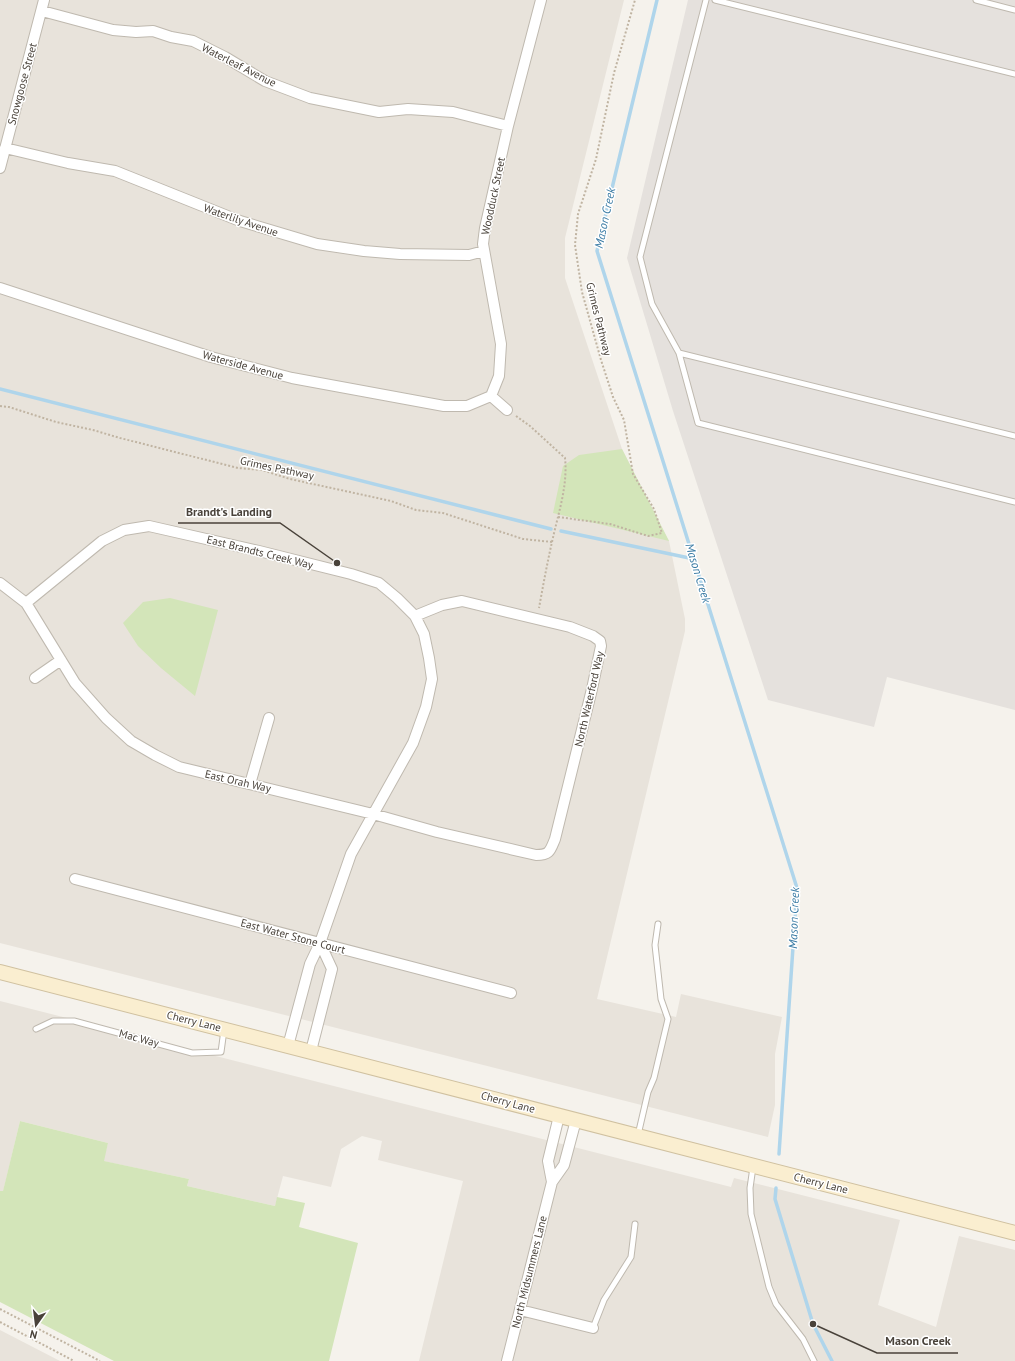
<svg xmlns="http://www.w3.org/2000/svg" width="1015" height="1361" viewBox="0 0 1015 1361" font-family="'PT Sans',sans-serif">
<style>
.residential{fill:#e8e3db}
.industrial{fill:#e5e1dd}
.green{fill:#d3e5b9}
.lines{fill:none;stroke-linecap:round;stroke-linejoin:round}
.stream{stroke:#afd5eb;stroke-width:3.5}
.service-casing{stroke:#bfb9af;stroke-width:7}
.minor-casing{stroke:#bfb9af;stroke-width:12}
.secondary-casing{stroke:#d0c1a0;stroke-width:16}
.path{stroke:#c0b4a2;stroke-width:2;stroke-dasharray:2 2;stroke-linecap:butt}
.service{stroke:#fff;stroke-width:5}
.minor{stroke:#fff;stroke-width:10}
.secondary{stroke:#faeed0;stroke-width:14}
.labels{text-anchor:middle;stroke-width:3;stroke-linejoin:round;paint-order:stroke}
.street-label{font-size:11px;fill:#49423a;stroke:#fff}
.water-label{font-size:12px;font-style:italic;fill:#3a7ba4;stroke:#fff}
.leader{fill:none;stroke:#49423a;stroke-width:1.5}
.callout-dot{fill:#49423a;stroke:#fff;stroke-width:1.5}
.callout-label{font-size:12px;text-anchor:middle;font-weight:bold;fill:#49423a;stroke:#fff;stroke-width:3;stroke-linejoin:round;paint-order:stroke}
</style>
<rect width="100%" height="100%" fill="#f5f2ec"/>
<path class="residential" d="M 0,0 L 624,0 L 565,238 L 565,278 L 622,449 L 669,541 L 685,619 L 685,631 L 597,999 L 676,1017 L 681,994 L 782,1017 L 775,1054 L 775,1105 L 768,1137 L 0,943 Z
M 0,1001 L 731,1187 L 734,1178 L 900,1220 L 878,1305 L 936,1327 L 959,1236 L 1015,1250 L 1015,1361 L 419,1361 L 463,1181 L 378,1160 L 382,1141 L 362,1136 L 341,1149 L 331,1187 L 283,1176 L 275,1206 L 187,1186 L 189,1179 L 103,1161 L 108,1143 L 20,1121 L 3,1192 L 0,1191 Z
M 0,1330 L 60,1361 L 0,1361 Z"/>
<path class="industrial" d="M 688,0 L 1015,0 L 1015,710 L 887,677 L 874,727 L 768,700 L 673,411 L 627,258 Z"/>
<path class="green" d="M 622,449 L 669,541 L 553,513 L 563,466 L 579,455 Z
M 170,598 L 218,610 L 195,696 L 161,668 L 138,646 L 123,623 L 143,602 Z
M 20,1121 L 108,1143 L 104,1161 L 189,1179 L 187,1186 L 275,1206 L 277,1197 L 305,1203 L 299,1227 L 358,1243 L 329,1361 L 114,1361 L 0,1302 L 0,1191 L 3,1191 Z"/>
<g class="lines">
<path class="stream" d="M 657,0 L 597,251 L 797,888 L 779,1154
M 0,389 L 551,529
M 561,531 L 694,559
M 776,1188 L 775,1199 L 813,1324 L 832,1361"/>
<defs>
<path id="service" d="M 706,0 L 640,257 L 652,304 L 679,353 L 698,423 L 1015,502
M 715,0 L 1015,74
M 976,0 L 1015,10
M 679,353 L 1015,436
M 36,1029 L 53,1021 L 74,1021 L 192,1053 L 221,1052 L 224,1030
M 638,1135 L 648,1092 L 654,1078 L 668,1019 L 661,999 L 655,945 L 658,924
M 753,1167 L 750,1188 L 751,1214 L 769,1287 L 776,1304 L 803,1339 L 814,1361
M 593,1328 L 604,1300 L 631,1257 L 635,1224"/>
<path id="minor" d="M 42,11 L 113,30 L 136,32 L 153,31 L 171,37 L 193,41 L 225,57 L 265,81 L 310,98 L 379,112 L 408,109 L 453,112 L 508,126
M 5,148 L 68,163 L 115,171 L 240,221 L 317,244 L 364,251 L 400,254 L 469,255 L 484,251
M 0,168 L 44,0
M 0,288 L 211,357 L 292,378 L 444,406 L 467,406 L 491,396
M 491,396 L 499,376 L 501,344 L 483,244 L 485,228 L 508,126 L 541,0
M 491,396 L 507,410
M 0,583 L 26,603 L 75,683 L 106,718 L 131,741 L 155,755 L 179,767 L 373,814 L 437,832 L 536,855 C 550,855 550,851 555,839 L 592,689 L 601,646 L 600,641 L 593,636 L 570,627 L 462,601 L 442,605 L 415,616
M 26,603 L 102,541 L 124,530 L 149,526 L 259,551 L 351,574 L 379,583 L 397,598 L 415,616 L 424,634 L 429,658 L 432,679 L 426,707 L 413,743 L 351,854 L 320,943
M 35,678 L 61,660
M 250,784 L 269,718
M 75,879 L 511,993
M 288,1046 L 310,964 L 320,943 L 332,969 L 311,1051
M 552,1182 L 548,1161 L 559,1116
M 520,1310 L 593,1328
M 507,1361 L 552,1182 L 564,1165 L 576,1120"/>
<path id="secondary" d="M 0,972 L 1015,1233"/>
</defs>
<use href="#service" class="service-casing"/>
<use href="#minor" class="minor-casing"/>
<use href="#secondary" class="secondary-casing"/>
<path class="path" d="M 0,406 L 9,407 L 56,422 L 93,430 L 120,438 L 238,468 L 262,470 L 290,479 L 391,501 L 416,510 L 443,513 L 523,539 L 552,542
M 516,416 L 530,426 L 565,458 C 568,486 558,514 552,542 C 547,564 543,586 539,608
M 558,517 L 610,524 L 648,536 L 662,533 L 654,509 L 633,474 L 624,420 L 613,397 L 601,360 L 582,292 L 575,245 L 578,214 L 596,159 L 614,73 L 635,0
M 0,1309 L 100,1361
M 0,1322 L 74,1361"/>
<use href="#service" class="service"/>
<use href="#minor" class="minor"/>
<use href="#secondary" class="secondary"/>
</g>
<g class="labels">
<g class="street-label">
<text transform="translate(239 65) rotate(27)" y="4">Waterleaf Avenue</text>
<text transform="translate(22 84) rotate(-75)" y="4">Snowgoose Street</text>
<text transform="translate(493 196) rotate(-78)" y="4">Woodduck Street</text>
<text transform="translate(241 220) rotate(19)" y="4">Waterlily Avenue</text>
<text transform="translate(599 319) rotate(76)" y="4">Grimes Pathway</text>
<text transform="translate(243 365) rotate(15)" y="4">Waterside Avenue</text>
<text transform="translate(277 468) rotate(12)" y="4">Grimes Pathway</text>
<text transform="translate(260 552) rotate(14)" y="4">East Brandts Creek Way</text>
<text transform="translate(589 699) rotate(-77)" y="4">North Waterford Way</text>
<text transform="translate(238 781) rotate(13)" y="4">East Orah Way</text>
<text transform="translate(293 936) rotate(15)" y="4">East Water Stone Court</text>
<text transform="translate(194 1021) rotate(14)" y="4">Cherry Lane</text>
<text transform="translate(139 1038) rotate(15)" y="4">Mac Way</text>
<text transform="translate(508 1102) rotate(15)" y="4">Cherry Lane</text>
<text transform="translate(821 1183) rotate(14)" y="4">Cherry Lane</text>
<text transform="translate(529 1272) rotate(-76)" y="4">North Midsummers Lane</text>
</g>
<g class="water-label">
<text transform="translate(605 218) rotate(-78)" y="4">Mason Creek</text>
<text transform="translate(698 573) rotate(73)" y="4">Mason Creek</text>
<text transform="translate(794 918) rotate(-88)" y="4">Mason Creek</text>
</g>
</g>
<path class="leader" d="M337 563L280 523H178M813 1324L877 1353H958"/>
<g class="callout-dot">
<circle cx="337" cy="563" r="4"/>
<circle cx="813" cy="1324" r="4"/>
</g>
<g class="callout-label">
<text x="229" y="516">Brandt's Landing</text>
<text x="918" y="1345">Mason Creek</text>
</g>
<g transform="translate(36 1325) rotate(194)" stroke="#ffffff" stroke-width="3" paint-order="stroke">
<path d="M0-3L7 15L0 10L-7 15Z" fill="#49423a"/>
<text y="-6" font-size="11" font-weight="bold" text-anchor="middle" fill="#49423a">N</text>
</g>
</svg>
